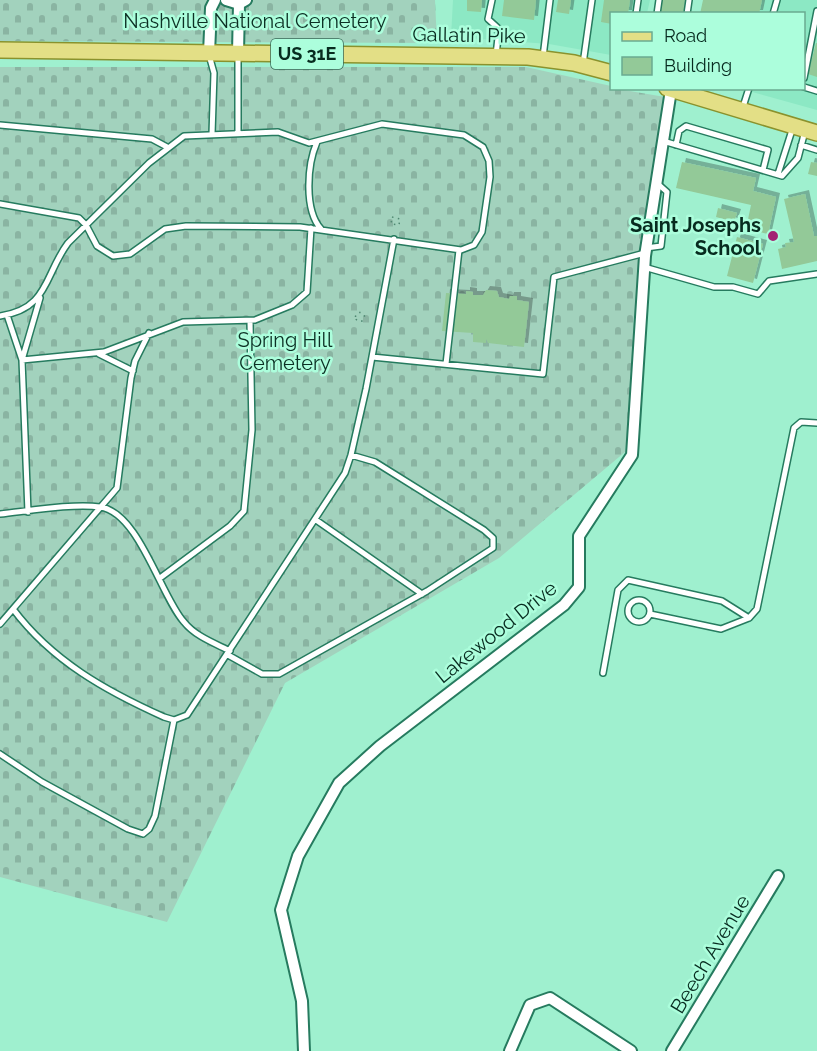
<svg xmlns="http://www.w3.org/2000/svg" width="817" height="1051" viewBox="0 0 817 1051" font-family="Raleway,sans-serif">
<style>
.built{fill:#8ce8c4}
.cemetery{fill:url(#cemetery-stones)}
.building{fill:#93c998;filter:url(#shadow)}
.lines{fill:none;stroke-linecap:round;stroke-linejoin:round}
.lane-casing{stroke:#267b5f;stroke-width:8}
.street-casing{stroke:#267b5f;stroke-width:14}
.primary-casing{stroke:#8a922d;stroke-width:18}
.path{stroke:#4f8872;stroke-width:1.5;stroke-dasharray:1.5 4.5;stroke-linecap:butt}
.lane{stroke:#fff;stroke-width:5}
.street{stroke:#fff;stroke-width:10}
.primary{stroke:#e3df86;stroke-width:15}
.poi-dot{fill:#a32374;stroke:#acfedc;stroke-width:2}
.labels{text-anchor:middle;stroke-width:5;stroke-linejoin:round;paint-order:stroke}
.shield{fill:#acfedc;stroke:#386a58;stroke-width:1.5}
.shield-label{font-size:18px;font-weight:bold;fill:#072b1f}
.park-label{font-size:20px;fill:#0c3024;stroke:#acfedc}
.street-label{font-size:20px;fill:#072b1f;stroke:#acfedc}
.poi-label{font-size:20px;font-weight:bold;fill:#072b1f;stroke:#acfedc;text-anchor:end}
</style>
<defs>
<pattern id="cemetery-stones" width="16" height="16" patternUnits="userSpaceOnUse" patternTransform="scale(1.5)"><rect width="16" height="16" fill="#a2d2bd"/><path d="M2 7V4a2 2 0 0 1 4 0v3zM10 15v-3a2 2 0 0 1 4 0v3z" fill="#8ab4a2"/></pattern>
<filter id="shadow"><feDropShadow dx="4" dy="-4" stdDeviation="0" flood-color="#0004"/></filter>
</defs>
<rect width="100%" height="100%" fill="#9ff0cf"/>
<path class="built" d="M 453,0 L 650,0 L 647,13 L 612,14 L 611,55 L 549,44 L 451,37 Z
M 726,0 L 817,0 L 817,110 L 741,89 L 804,88 L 804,14 L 723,14 Z"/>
<path class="cemetery" d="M 0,0 L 435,0 L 437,43 L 0,41 Z
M 0,67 L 526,67 L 611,86 L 612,88 L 665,97 L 625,452 L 499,558 L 285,683 L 167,922 L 0,877 Z"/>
<path class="building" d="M 467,0 L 482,0 L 481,12 L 467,11 Z
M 504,0 L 536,0 L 534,20 L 502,16 Z
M 558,0 L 571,0 L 569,14 L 556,12 Z
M 604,0 L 630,0 L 628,14 L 612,14 L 612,24 L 601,22 Z
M 662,0 L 685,0 L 683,14 L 660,14 Z
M 703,0 L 762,0 L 759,14 L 700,14 Z
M 816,43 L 817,43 L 817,77 L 808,74 Z
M 682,162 L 756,178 L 753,191 L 776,197 L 768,234 L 746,229 L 751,205 L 676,188 Z
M 811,162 L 817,163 L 817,176 L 808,174 Z
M 805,194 L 814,236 L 817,236 L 817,261 L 782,269 L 778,249 L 786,247 L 785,243 L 794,242 L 784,199 Z
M 718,208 L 737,213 L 734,222 L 716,217 Z
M 737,237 L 763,244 L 753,283 L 727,276 Z
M 486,290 L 497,291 L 499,297 L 509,299 L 510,296 L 517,296 L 517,300 L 529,302 L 524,347 L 488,343 L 486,339 L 486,343 L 473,342 L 473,333 L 442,331 L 446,293 L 466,294 L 466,291 L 473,292 L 473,295 L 483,295 Z"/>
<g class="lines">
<defs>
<path id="lane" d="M 492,0 L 488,19 L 499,29 L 496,55
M 636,14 L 638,0
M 657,14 L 659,0
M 687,14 L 689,0
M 773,14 L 777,0
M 209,55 L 214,73 L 212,134
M 543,57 L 550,0
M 583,64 L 592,0
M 804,78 L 817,11
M 804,87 L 817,91
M 742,110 L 749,88
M 0,125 L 152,139 L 167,147
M 238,132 L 238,56
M 663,141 L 782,176 L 798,158 L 805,131
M 317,142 C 307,165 304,210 321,229
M 676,145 L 679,131 L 686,126 L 768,150 L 763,170
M 801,145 L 817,150
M 778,174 L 793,127
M 0,204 L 79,218 L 86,225 L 97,246 L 113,256 L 130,254 L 165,229 L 186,226 L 300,227 L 461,250 L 474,245 L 482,232 L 490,177 L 489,161 L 483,147 L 464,135 L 382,124 L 309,143 L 278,132 L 184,136 L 149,163 L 68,243 C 44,275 49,309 0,316
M 646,248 L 661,246 L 667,192 L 658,184
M 644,267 L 714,287 L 733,287 L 758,294 L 769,281 L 817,274
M 40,298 L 22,360 L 104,352 L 183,322 L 255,320 L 292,305 L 307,292 L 311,228
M 7,315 L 22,360 L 28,512
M 99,354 L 133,371
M 372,357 L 543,374 L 554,277 L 645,253
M 446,364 L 459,250
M 0,514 C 28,511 74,503 100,507 C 139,512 161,597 184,622 C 195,636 214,643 230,651
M 316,520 L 422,594
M 160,578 L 230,526 L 244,511 L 252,430 L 250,321
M628 611a11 11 0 1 1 22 0a11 11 0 1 1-22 0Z
M 13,609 C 52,661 106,691 164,717 L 174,720 L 187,715 L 345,473 L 351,455 L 366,389 L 394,239
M 650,614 L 721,629 L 749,618
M 0,624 L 117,488 L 131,378 L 135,361 L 149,333
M 228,655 L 262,674 L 279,674 L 427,591 L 493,548 L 493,538 L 484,530 L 375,462 L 351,455
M 603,673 L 618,590 L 628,580 L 722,601 L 749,618 L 757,609 L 794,428 L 801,422 L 817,423
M 0,754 L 42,782 L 128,829 L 143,834 L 149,829 L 155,816 L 174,720"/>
<path id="street" d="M 226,0 L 239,4 L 246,0
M 209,53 L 211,8 L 215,0
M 238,53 L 239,4
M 304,1051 L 302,1001 L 281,910 L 298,856 L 339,783 L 380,746 L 564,605 L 579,587 L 579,536 L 632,455 L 645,256 L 671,90
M 510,1051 L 530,1005 L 550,998 L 631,1051
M 672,1051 L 778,876"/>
<path id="primary" d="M 0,50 L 528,57 L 574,63 L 612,73
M 667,88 L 817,133"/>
</defs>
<use href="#lane" class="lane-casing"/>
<use href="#street" class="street-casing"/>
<use href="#primary" class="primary-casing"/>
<path class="path" d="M 392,217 L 400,219 L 399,225 L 391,224 Z
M355.5 317a4.5 4.5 0 1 1 9 0a4.5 4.5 0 1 1-9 0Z"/>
<use href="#lane" class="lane"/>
<use href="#street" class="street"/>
<use href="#primary" class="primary"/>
</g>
<circle class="poi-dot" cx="773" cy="236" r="6"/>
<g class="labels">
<rect class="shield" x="271" y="39" width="72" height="30" rx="4.5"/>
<g class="shield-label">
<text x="307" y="60">US 31E</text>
</g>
<g class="park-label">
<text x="255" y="28">Nashville National Cemetery</text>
<text x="285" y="347">Spring Hill<tspan x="285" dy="23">Cemetery</tspan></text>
</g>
<g class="street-label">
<text transform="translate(469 35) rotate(1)" y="7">Gallatin Pike</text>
<text transform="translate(496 632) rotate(-39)" y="7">Lakewood Drive</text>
<text transform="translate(710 954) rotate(-59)" y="7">Beech Avenue</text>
</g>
<g class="poi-label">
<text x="761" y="232">Saint Josephs<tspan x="761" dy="23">School</tspan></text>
</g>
</g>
<rect x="610" y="12" width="195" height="78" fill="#acfedc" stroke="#6aaa90" stroke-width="1.5"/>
<rect x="622" y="32" width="30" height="9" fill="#e3df86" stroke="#6aaa90" stroke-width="1.5"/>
<text x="664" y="42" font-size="18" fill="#072b1f">Road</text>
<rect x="622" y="57" width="30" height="18" fill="#93c998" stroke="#6aaa90" stroke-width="1.5"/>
<text x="664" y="72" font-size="18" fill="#072b1f">Building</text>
</svg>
